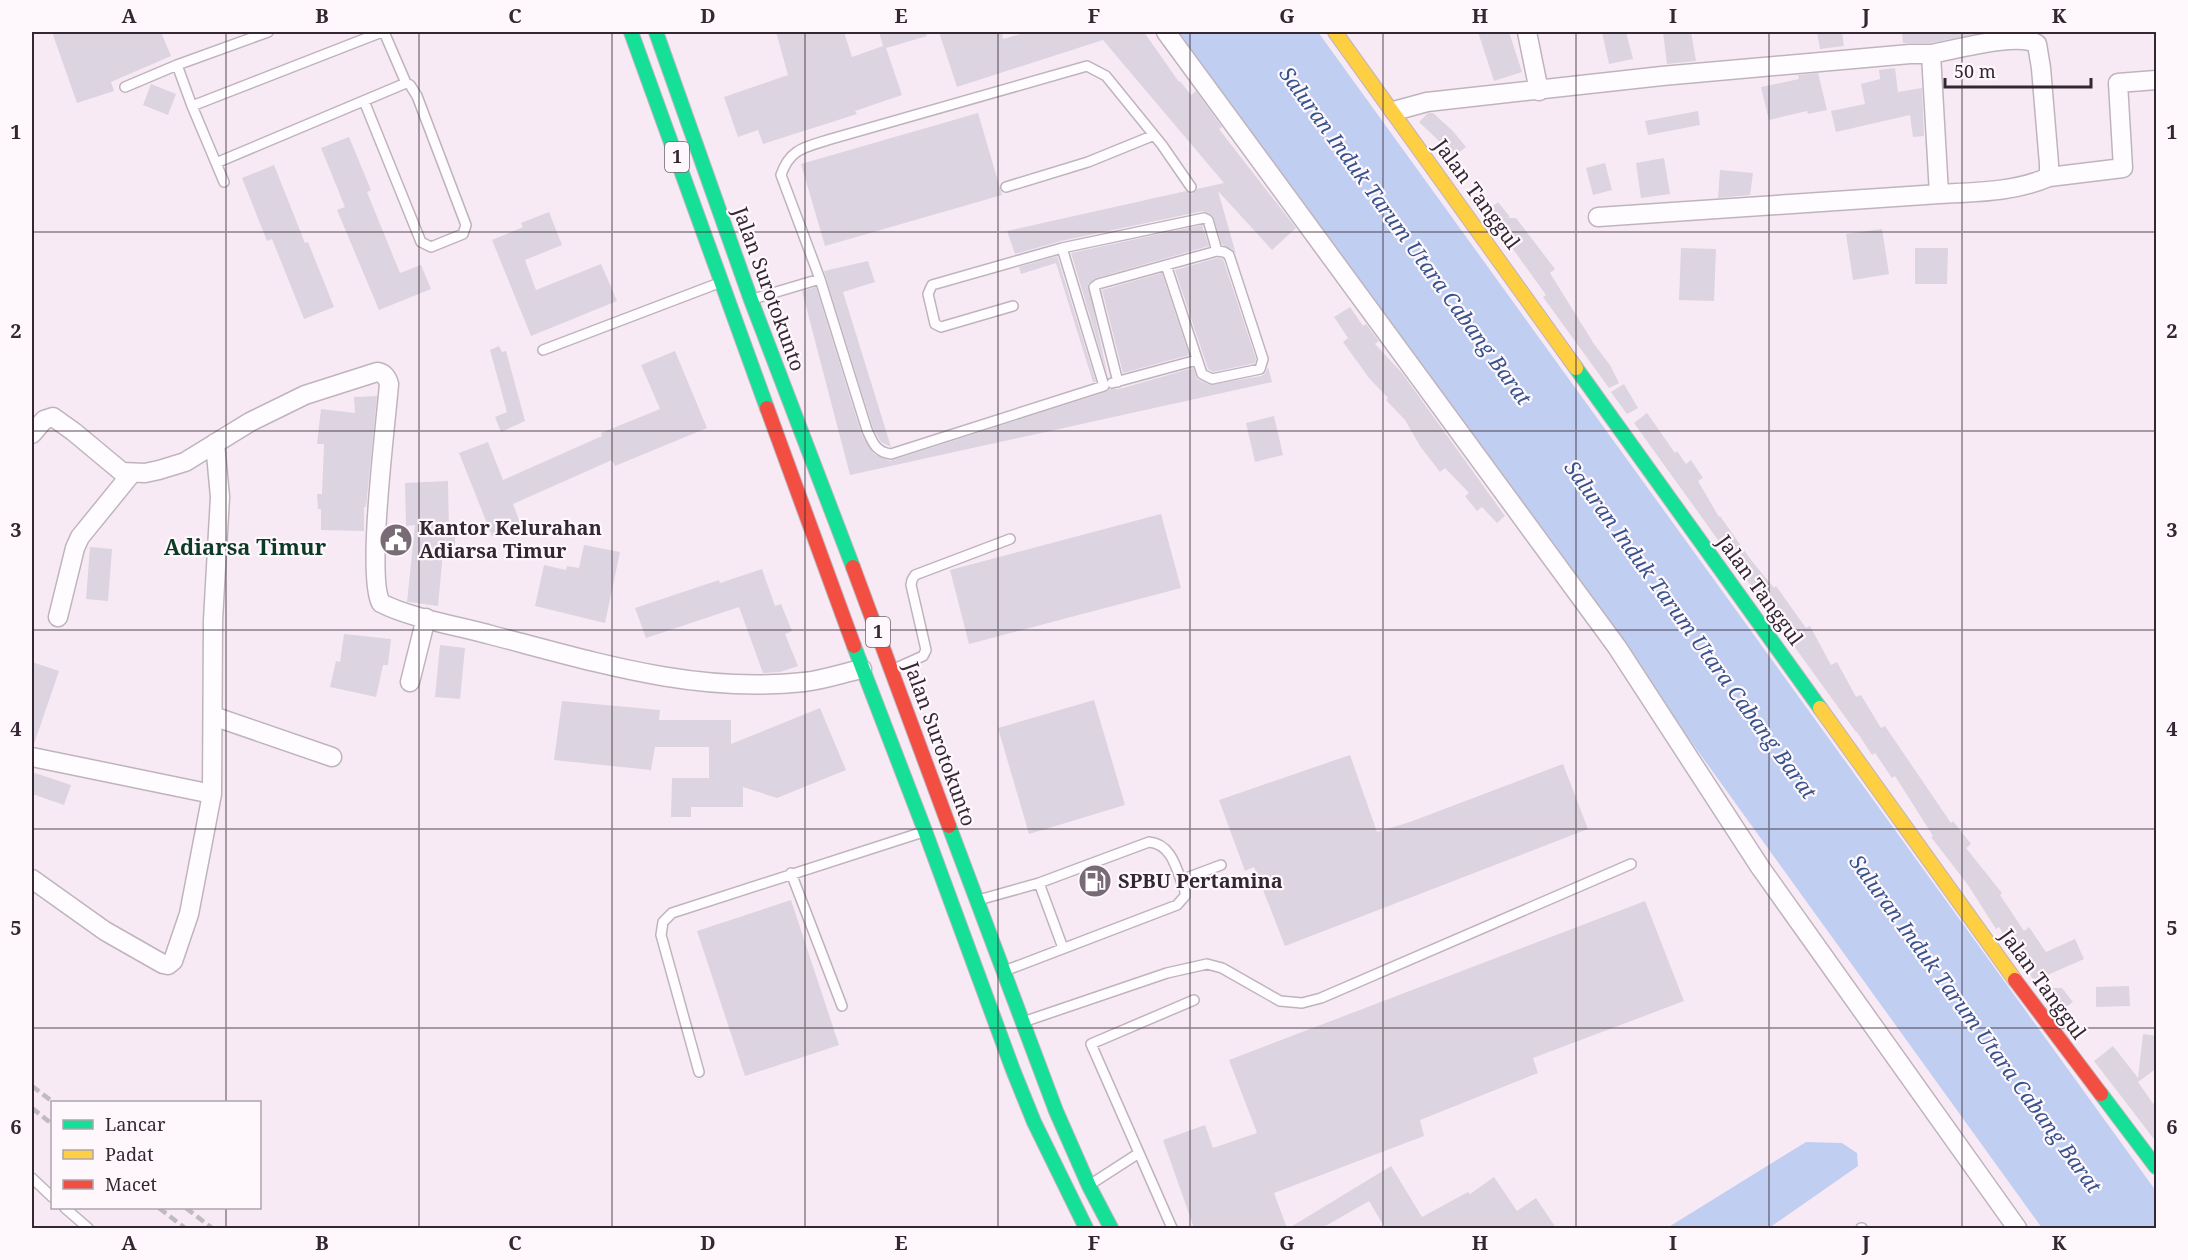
<svg xmlns="http://www.w3.org/2000/svg" width="2188" height="1260" viewBox="0 0 2188 1260" font-family="'Noto Serif',serif">
<style>
.water{fill:#c0cef1}
.building{fill:#dcd4e0}
.lines{fill:none;stroke-linecap:round;stroke-linejoin:round}
.lane-casing{stroke:#bfb4be;stroke-width:12}
.street-casing{stroke:#bfb4be;stroke-width:21}
.fast-casing{stroke:#bfb4be;stroke-width:16}
.slow-casing{stroke:#bfb4be;stroke-width:16}
.jam-casing{stroke:#bfb4be;stroke-width:16}
.lane{stroke:#fefcfe;stroke-width:9}
.street{stroke:#fefcfe;stroke-width:18}
.fast{stroke:#16e098;stroke-width:14}
.slow{stroke:#ffcf43;stroke-width:14}
.jam{stroke:#f24e42;stroke-width:14}
.rail{stroke:#bfbbbf;stroke-width:4.5;stroke-dasharray:9 4.5;stroke-linecap:butt}
.grid{fill:none;stroke:#332732;stroke-width:1.5;stroke-opacity:0.55}
.labels{text-anchor:middle;stroke-width:4.5;stroke-linejoin:round;paint-order:stroke}
.shield{fill:#fef8fd;stroke:#70666f;stroke-width:1.5}
.shield-label{font-size:18px;font-weight:bold;fill:#332732}
.street-label{font-size:20px;fill:#332732;stroke:#fef8fd}
.poi-label{font-size:20px;font-weight:bold;fill:#332732;stroke:#fef8fd;text-anchor:start}
.water-label{font-size:21px;font-style:italic;fill:#36538c;stroke:#fef8fd}
.quarter-label{font-size:22px;font-weight:bold;fill:#0d3a27;stroke:#fef8fd}
.neatline{fill:none;stroke:#332732;stroke-width:2}
.grid-label{font-size:20px;text-anchor:middle;font-weight:bold;fill:#332732}
</style>
<rect width="100%" height="100%" fill="#f7eaf5"/>
<path class="water" d="M 1179,32 L 1318,32 L 2156,1191 L 2156,1228 L 2042,1228 Z
M 1806,1142 L 1842,1143 L 1857,1153 L 1858,1166 L 1769,1228 L 1667,1228 Z"/>
<path class="building" d="M 52,32 L 161,32 L 171,56 L 111,82 L 114,91 L 77,103 Z
M 776,32 L 844,32 L 852,57 L 883,46 L 879,32 L 926,32 L 927,36 L 886,48 L 902,95 L 855,111 L 857,114 L 763,144 L 758,130 L 738,137 L 724,97 L 788,75 Z
M 939,32 L 1002,32 L 1003,39 L 1027,32 L 1144,32 L 1179,82 L 1180,81 L 1191,95 L 1196,91 L 1222,127 L 1219,129 L 1296,228 L 1272,250 L 1218,191 L 1236,254 L 1232,249 L 1222,245 L 1213,216 L 1203,211 L 1061,241 L 1015,254 L 1007,231 L 1186,191 L 1192,194 L 1197,189 L 1224,183 L 1103,40 L 957,87 Z
M 1478,32 L 1509,32 L 1522,72 L 1494,81 Z
M 1602,32 L 1626,32 L 1633,59 L 1609,64 Z
M 1663,32 L 1691,32 L 1696,61 L 1667,64 Z
M 1817,32 L 1842,32 L 1844,46 L 1820,49 Z
M 1902,32 L 1979,32 L 1980,33 L 1930,43 L 1903,43 Z
M 1895,68 L 1898,92 L 1922,88 L 1924,136 L 1913,137 L 1910,115 L 1836,132 L 1831,111 L 1865,104 L 1861,84 L 1880,79 L 1879,70 Z
M 1818,73 L 1827,110 L 1808,114 L 1807,111 L 1769,120 L 1761,87 L 1799,79 L 1798,75 Z
M 151,84 L 176,94 L 168,115 L 143,105 Z
M 1698,111 L 1700,125 L 1648,135 L 1645,121 Z
M 978,113 L 1002,195 L 825,246 L 801,164 Z
M 1428,113 L 1433,113 L 1453,131 L 1466,147 L 1448,161 L 1435,145 L 1440,142 L 1419,122 Z
M 349,137 L 371,190 L 367,192 L 400,273 L 421,265 L 431,289 L 379,310 L 337,210 L 345,207 L 321,148 Z
M 1664,158 L 1670,194 L 1641,198 L 1636,163 Z
M 1605,163 L 1612,190 L 1593,195 L 1586,168 Z
M 274,165 L 305,243 L 308,242 L 334,307 L 304,319 L 272,239 L 267,241 L 242,178 Z
M 1720,170 L 1753,173 L 1750,195 L 1718,198 Z
M 1498,202 L 1510,217 L 1506,218 L 1516,218 L 1555,269 L 1550,273 L 1594,344 L 1610,365 L 1619,383 L 1609,388 L 1543,297 L 1546,295 L 1495,224 L 1492,221 L 1490,222 L 1484,213 Z
M 549,212 L 562,245 L 525,260 L 536,290 L 601,264 L 617,301 L 531,336 L 492,240 L 523,227 L 521,223 Z
M 1202,225 L 1209,246 L 1096,278 L 1088,284 L 1108,377 L 1071,253 Z
M 1882,229 L 1889,274 L 1853,280 L 1846,234 Z
M 1681,248 L 1716,249 L 1714,301 L 1679,300 Z
M 1915,248 L 1948,248 L 1947,284 L 1915,284 Z
M 1057,256 L 1096,382 L 1093,382 L 1056,263 L 1021,274 L 1019,267 Z
M 1217,258 L 1223,259 L 1256,359 L 1255,363 L 1213,372 L 1208,369 L 1175,270 Z
M 868,261 L 875,282 L 843,292 L 891,447 L 881,442 L 873,428 L 824,271 Z
M 1162,273 L 1189,355 L 1123,373 L 1102,290 Z
M 816,287 L 861,433 L 874,454 L 890,461 L 1106,392 L 1110,389 L 1119,389 L 1193,368 L 1197,379 L 1210,385 L 1261,376 L 1265,374 L 1268,367 L 1272,382 L 850,475 L 802,291 Z
M 1350,307 L 1363,326 L 1366,324 L 1379,341 L 1375,344 L 1402,373 L 1505,516 L 1497,523 L 1482,507 L 1477,511 L 1465,496 L 1469,493 L 1445,468 L 1440,472 L 1420,446 L 1405,420 L 1386,400 L 1388,398 L 1369,378 L 1343,342 L 1348,338 L 1334,317 Z
M 499,346 L 502,352 L 506,351 L 525,421 L 501,432 L 495,417 L 507,412 L 490,350 Z
M 675,351 L 707,428 L 615,466 L 612,460 L 513,504 L 521,525 L 492,536 L 459,453 L 488,442 L 503,480 L 602,436 L 601,433 L 660,409 L 641,365 Z
M 1624,384 L 1638,408 L 1627,414 L 1611,392 Z
M 377,396 L 366,507 L 364,507 L 364,531 L 321,530 L 321,509 L 318,509 L 317,494 L 322,494 L 324,444 L 317,444 L 321,409 L 355,413 L 354,397 Z
M 1647,413 L 1675,453 L 1677,451 L 1686,464 L 1691,460 L 1703,478 L 1698,481 L 1719,517 L 1720,516 L 1751,560 L 1774,588 L 1776,586 L 1806,628 L 1810,626 L 1831,665 L 1837,662 L 1856,697 L 1861,695 L 1881,728 L 1885,726 L 1951,823 L 1953,821 L 1971,844 L 1966,848 L 2002,893 L 2000,895 L 2024,931 L 2029,927 L 2046,952 L 2075,939 L 2084,959 L 2034,981 L 1999,927 L 1996,929 L 1968,885 L 1931,837 L 1933,836 L 1895,776 L 1892,778 L 1875,753 L 1872,755 L 1857,732 L 1856,732 L 1786,635 L 1776,617 L 1774,618 L 1634,423 Z
M 1274,416 L 1283,455 L 1255,462 L 1246,423 Z
M 448,481 L 449,533 L 455,533 L 455,553 L 443,552 L 438,606 L 409,602 L 407,602 L 415,525 L 406,526 L 405,483 Z
M 1161,514 L 1181,588 L 969,644 L 950,570 Z
M 584,545 L 620,552 L 605,623 L 535,606 L 544,565 L 566,570 L 567,566 L 579,568 Z
M 90,547 L 112,549 L 108,601 L 86,599 Z
M 762,569 L 775,606 L 781,604 L 792,631 L 785,634 L 798,666 L 780,672 L 763,673 L 739,607 L 646,638 L 635,608 L 719,580 L 720,583 Z
M 344,634 L 391,639 L 388,665 L 383,665 L 376,697 L 330,687 L 336,661 L 340,662 Z
M 440,645 L 465,648 L 460,699 L 435,697 Z
M 32,662 L 59,671 L 34,744 L 32,743 Z
M 1094,700 L 1125,805 L 1029,834 L 998,728 Z
M 562,701 L 660,710 L 659,720 L 731,720 L 731,744 L 820,708 L 846,770 L 777,798 L 743,787 L 743,807 L 691,807 L 691,817 L 671,817 L 672,778 L 709,778 L 709,747 L 655,747 L 651,770 L 554,760 Z
M 1350,755 L 1377,832 L 1410,822 L 1563,764 L 1588,829 L 1285,946 L 1254,867 L 1245,871 L 1219,800 Z
M 32,772 L 71,785 L 64,805 L 32,794 Z
M 791,900 L 839,1045 L 745,1076 L 697,931 Z
M 1645,901 L 1684,1001 L 1533,1058 L 1538,1073 L 1420,1120 L 1424,1136 L 1274,1193 L 1287,1228 L 1194,1228 L 1163,1140 L 1205,1125 L 1213,1148 L 1257,1133 L 1229,1060 Z
M 2129,986 L 2130,1006 L 2096,1007 L 2096,987 Z
M 2039,988 L 2062,988 L 2073,1002 L 2058,1013 Z
M 2143,1034 L 2157,1036 L 2157,1068 L 2138,1082 L 2157,1109 L 2157,1143 L 2094,1061 L 2113,1046 L 2138,1078 Z
M 1391,1166 L 1422,1217 L 1468,1192 L 1470,1194 L 1494,1177 L 1517,1211 L 1536,1198 L 1556,1228 L 1385,1228 L 1369,1201 L 1322,1228 L 1289,1228 Z"/>
<g class="lines">
<defs>
<path id="lane" d="M 384,32 L 406,83
M 125,87 L 177,65
M 192,106 L 382,32
M 216,163 L 406,83 L 410,85 L 417,96 L 466,225 L 463,234 L 431,247 L 421,242 L 364,101
M 224,182 L 192,106 L 177,65 L 268,32
M 1006,187 L 1088,162 L 1152,136
M 1062,248 L 1204,218 L 1208,220 L 1217,251
M 753,299 L 820,279
M 1013,306 L 941,327 L 935,324 L 928,294 L 932,285 L 1062,248 L 1104,386 L 891,454 C 876,452 873,443 867,430 L 820,279 L 781,175 C 790,148 806,147 831,139 L 1087,66 L 1106,76 L 1162,145 L 1191,187
M 543,350 L 719,283
M 1118,382 L 1094,287 L 1098,284 L 1217,251 L 1224,252 L 1229,255 L 1263,359 L 1260,369 L 1212,379 L 1202,374 L 1166,265
M 1112,383 L 1197,360
M 896,668 L 923,656 L 926,650 L 911,585 L 912,580 L 915,575 L 1010,539
M 791,873 L 842,1006
M 1181,880 L 1221,865
M 1039,883 L 1063,948
M 982,899 L 1039,883 L 1149,842 C 1173,844 1177,872 1185,891 L 1185,896 L 1177,905 L 1007,970
M 1026,1021 L 1167,973 L 1207,964 L 1222,968 L 1280,1001 L 1302,1003 L 1321,998 L 1631,864
M 699,1072 L 661,935 L 663,922 L 672,913 L 923,832
M 32,1178 L 52,1197
M 1091,1184 L 1139,1153
M 65,1208 L 88,1228
M 1172,1228 L 1091,1044 L 1194,1000
M 1861,1228 L 1862,1228"/>
<path id="street" d="M 1166,32 L 1617,647 L 1760,867 L 2017,1228
M 1527,32 L 1539,91
M 1931,54 C 1954,50 2018,32 2037,44 L 2041,68 L 2049,164 L 2049,177 C 2015,192 1976,192 1939,194
M 1394,111 L 1427,102 L 1662,76 L 1910,54 L 1931,54 L 1939,194 L 1598,217
M 2049,177 L 2123,168 L 2118,83 L 2156,80
M 32,434 L 44,420 L 53,417 L 74,432 L 122,472 L 145,473 L 159,470 L 185,462 L 250,422 L 305,395 L 377,372 C 384,373 387,377 389,384 C 386,423 366,577 381,603 C 410,618 459,626 491,635 C 595,662 695,694 804,682 C 824,680 843,673 862,669
M 58,617 L 75,548 L 80,537 L 132,473
M 410,682 L 426,618
M 213,716 L 332,757
M 32,757 L 212,794
M 32,879 L 105,931 L 163,964 L 168,965 L 173,961 L 189,914 L 212,794 L 213,620 L 220,497 L 215,443"/>
<path id="fast" d="M 631,32 L 767,408
M 656,32 L 751,300 L 853,567
M 1576,368 L 1820,708
M 854,646 L 925,831 L 1013,1070 L 1034,1122 L 1086,1228
M 949,826 L 1056,1111 L 1089,1186 L 1111,1228
M 2101,1094 L 2156,1167"/>
<path id="slow" d="M 1335,32 L 1576,368
M 1820,708 L 2015,980"/>
<path id="jam" d="M 767,408 L 854,646
M 853,567 L 949,826
M 2015,980 L 2101,1094"/>
</defs>
<use href="#lane" class="lane-casing"/>
<use href="#street" class="street-casing"/>
<use href="#fast" class="fast-casing"/>
<use href="#slow" class="slow-casing"/>
<use href="#jam" class="jam-casing"/>
<use href="#lane" class="lane"/>
<use href="#street" class="street"/>
<use href="#fast" class="fast"/>
<use href="#slow" class="slow"/>
<use href="#jam" class="jam"/>
<path class="rail" d="M 32,1086 L 53,1102
M 32,1108 L 52,1124
M 159,1208 L 185,1228
M 186,1208 L 212,1228"/>
</g>
<path class="grid" d="M 226,32 L 226,1102M 419,32 L 419,1228M 612,32 L 612,1228M 805,32 L 805,1228M 998,32 L 998,1228M 1190,32 L 1190,1228M 1383,32 L 1383,1228M 1576,32 L 1576,1228M 1769,32 L 1769,1228M 1962,32 L 1962,1228M 32,232 L 2156,232M 32,431 L 2156,431M 32,630 L 2156,630M 32,829 L 2156,829M 32,1028 L 2156,1028M 226,1208 L 226,1228"/>
<defs>
<symbol id="civic-disc" viewBox="-11 -11 22 22"><circle r="9.5" fill="#786b76" stroke="#fef8fd"/><path d="M-.6-6.5H3V-4.5H.6V-3L4-1V1h2V6H-6V1h2V-1L-.6-3ZM-1.2 2.5V6h2.4V2.5Z" fill="#fff"/></symbol>
<symbol id="fuel-disc" viewBox="-11 -11 22 22"><circle r="9.5" fill="#786b76" stroke="#fef8fd"/><path d="M-5.5-6h7V0h2V4h1.3V-2.5L3-4.5l.8-.8L6-3V5H2.5V1h-1V6h-7ZM-4.2-4.7v3.2H.2V-4.7Z" fill="#fff"/></symbol>
</defs>
<g fill-rule="evenodd">
<use href="#civic-disc" x="377" y="521" width="38" height="38"/>
<use href="#fuel-disc" x="1076" y="862" width="38" height="38"/>
</g>
<g class="labels">
<g class="shield">
<rect x="665" y="142" width="24" height="30" rx="4.5"/>
<rect x="866" y="617" width="24" height="30" rx="4.5"/>
</g>
<g class="shield-label">
<text x="677" y="163">1</text>
<text x="878" y="638">1</text>
</g>
<g class="street-label">
<text transform="translate(1477 194) rotate(54)" y="7">Jalan Tanggul</text>
<text transform="translate(769 289) rotate(70)" y="7">Jalan Surotokunto</text>
<text transform="translate(1760 590) rotate(54)" y="7">Jalan Tanggul</text>
<text transform="translate(940 744) rotate(70)" y="7">Jalan Surotokunto</text>
<text transform="translate(2043 984) rotate(54)" y="7">Jalan Tanggul</text>
</g>
<g class="poi-label">
<text x="419" y="535">Kantor Kelurahan<tspan x="419" dy="23">Adiarsa Timur</tspan></text>
<text x="1118" y="888">SPBU Pertamina</text>
</g>
<g class="water-label">
<text transform="translate(1405 236) rotate(54)" y="7">Saluran Induk Tarum Utara Cabang Barat</text>
<text transform="translate(1690 630) rotate(54)" y="7">Saluran Induk Tarum Utara Cabang Barat</text>
<text transform="translate(1975 1024) rotate(54)" y="7">Saluran Induk Tarum Utara Cabang Barat</text>
</g>
<g class="quarter-label">
<text x="245" y="555">Adiarsa Timur</text>
</g>
</g>
<rect width="2188" height="1260" fill="none" stroke="#fef8fd" stroke-width="66"/>
<rect x="51" y="1101" width="210" height="108" fill="#fef8fd" stroke="#ada4ac" stroke-width="1.5"/>
<rect x="63" y="1120" width="30" height="9" fill="#16e098" stroke="#ada4ac" stroke-width="1.5"/>
<text x="105" y="1131" font-size="18" fill="#332732">Lancar</text>
<rect x="63" y="1150" width="30" height="9" fill="#ffcf43" stroke="#ada4ac" stroke-width="1.5"/>
<text x="105" y="1161" font-size="18" fill="#332732">Padat</text>
<rect x="63" y="1180" width="30" height="9" fill="#f24e42" stroke="#ada4ac" stroke-width="1.5"/>
<text x="105" y="1191" font-size="18" fill="#332732">Macet</text>
<path d="M1945 78v9h146v-9" fill="none" stroke="#332732" stroke-width="3"/>
<text x="1954" y="78" font-size="18" fill="#332732" stroke="#fef8fd" stroke-width="4.5" paint-order="stroke">50 m</text>
<rect x="33" y="33" width="2122" height="1194" class="neatline"/>
<g class="grid-label">
<text x="129" y="23">A</text>
<text x="322" y="23">B</text>
<text x="515" y="23">C</text>
<text x="708" y="23">D</text>
<text x="901" y="23">E</text>
<text x="1094" y="23">F</text>
<text x="1287" y="23">G</text>
<text x="1480" y="23">H</text>
<text x="1673" y="23">I</text>
<text x="1866" y="23">J</text>
<text x="2059" y="23">K</text>
<text x="16" y="139">1</text>
<text x="2172" y="139">1</text>
<text x="16" y="338">2</text>
<text x="2172" y="338">2</text>
<text x="16" y="537">3</text>
<text x="2172" y="537">3</text>
<text x="16" y="736">4</text>
<text x="2172" y="736">4</text>
<text x="16" y="935">5</text>
<text x="2172" y="935">5</text>
<text x="16" y="1134">6</text>
<text x="2172" y="1134">6</text>
<text x="129" y="1250">A</text>
<text x="322" y="1250">B</text>
<text x="515" y="1250">C</text>
<text x="708" y="1250">D</text>
<text x="901" y="1250">E</text>
<text x="1094" y="1250">F</text>
<text x="1287" y="1250">G</text>
<text x="1480" y="1250">H</text>
<text x="1673" y="1250">I</text>
<text x="1866" y="1250">J</text>
<text x="2059" y="1250">K</text>
</g>
</svg>
